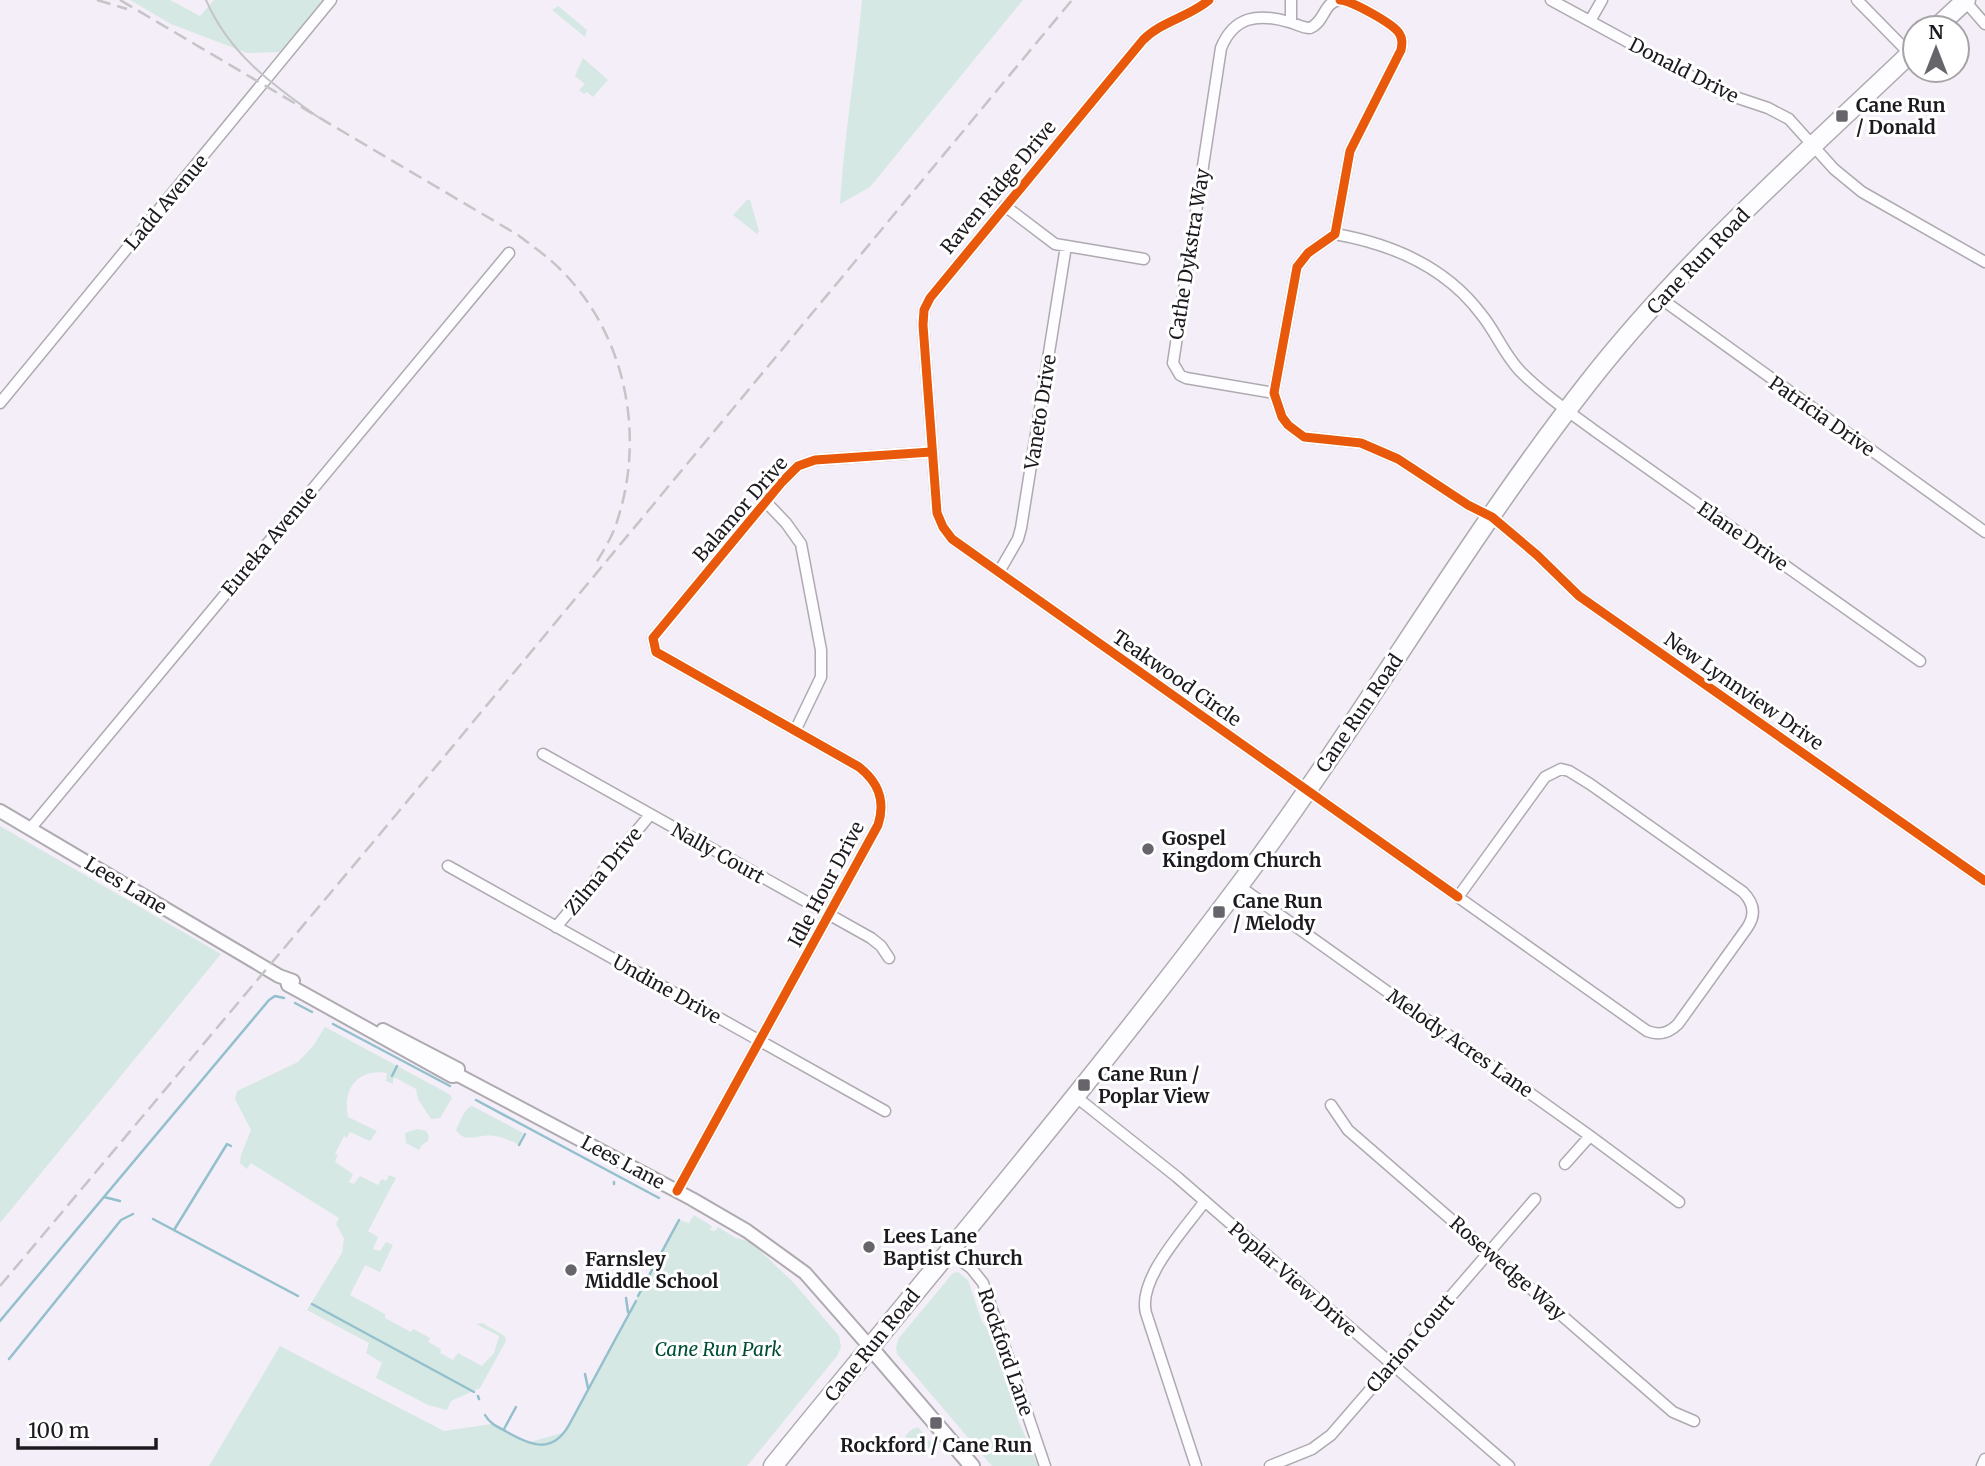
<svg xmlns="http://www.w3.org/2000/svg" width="1985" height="1466" viewBox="0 0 1985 1466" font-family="Merriweather,serif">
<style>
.green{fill:#d6e8e3}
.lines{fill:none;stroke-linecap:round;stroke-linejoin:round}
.stream{stroke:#93c0cc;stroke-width:2.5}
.minor-casing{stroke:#aeaab0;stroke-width:13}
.tertiary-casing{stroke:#aeaab0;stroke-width:16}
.secondary-casing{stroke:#aeaab0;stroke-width:18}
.trunk-casing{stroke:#aeaab0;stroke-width:21}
.minor{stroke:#fdfcfe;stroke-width:10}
.tertiary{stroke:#fdfcfe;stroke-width:12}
.secondary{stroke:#fdfcfe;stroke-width:14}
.trunk{stroke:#fdfcfe;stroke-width:18}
.tram{stroke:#c5c4c6;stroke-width:2}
.rail{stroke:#c5c4c6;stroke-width:2.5;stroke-dasharray:14 7;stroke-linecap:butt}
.cycleway-casing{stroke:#fff;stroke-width:13}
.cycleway{stroke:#e8590c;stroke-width:9}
.poi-dot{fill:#68646b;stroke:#fff;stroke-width:2.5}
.labels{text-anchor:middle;stroke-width:6;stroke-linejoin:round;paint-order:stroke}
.street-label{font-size:19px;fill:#1d1a1f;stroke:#fff}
.poi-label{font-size:19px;font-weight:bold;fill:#1d1a1f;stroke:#fff;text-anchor:start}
.park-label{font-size:19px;font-style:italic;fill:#004e36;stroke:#fff}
</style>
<rect width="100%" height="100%" fill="#f4eef8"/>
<path class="green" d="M 130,0 L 170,0 L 200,16 L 214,0 L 324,0 L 281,52 L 247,53 L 171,24 Z
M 862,0 L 1023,0 L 870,187 L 840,204 C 844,136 856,68 862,0 Z
M 558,6 L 587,30 L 585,37 L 552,10 Z
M 583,58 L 608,80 L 593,97 L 587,92 L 584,94 L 579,90 L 585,84 L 575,76 Z
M 747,200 L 750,200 L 759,231 L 757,234 L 733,215 Z
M 0,826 L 221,954 L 0,1223 Z
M 325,1027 L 449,1094 L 452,1098 L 440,1118 L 431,1119 L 418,1099 L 416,1089 L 396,1078 L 393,1079 L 393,1084 L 386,1081 L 387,1073 C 358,1068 342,1089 348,1117 L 377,1131 L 370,1141 L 350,1132 L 347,1138 L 344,1136 L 335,1154 L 338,1155 L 335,1162 L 353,1174 L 349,1182 L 354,1184 L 360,1176 L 378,1185 L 382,1179 L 386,1181 L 389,1175 L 396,1178 L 368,1231 L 378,1237 L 373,1249 L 380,1251 L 386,1242 L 393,1245 L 380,1272 L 365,1265 L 350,1295 L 385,1314 L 385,1318 L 411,1332 L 413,1329 L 430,1338 L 428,1342 L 441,1349 L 440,1353 L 453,1360 L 458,1353 L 482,1366 L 494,1353 L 499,1336 L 476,1324 L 482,1323 L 505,1336 L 506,1341 L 480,1388 L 451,1401 L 447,1410 L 428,1405 L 376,1378 L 382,1363 L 366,1353 L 369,1343 L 307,1310 L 342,1253 L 344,1238 L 336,1224 L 339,1218 L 251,1163 L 247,1169 L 240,1163 L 241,1155 L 251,1130 L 235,1099 L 237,1091 L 298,1062 L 313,1046 Z
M 472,1106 L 523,1133 L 518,1144 C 510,1141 503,1137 495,1136 C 481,1133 465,1145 456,1130 C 460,1122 463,1110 472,1106 Z
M 417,1129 L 426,1131 L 429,1136 L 428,1141 L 422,1145 L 419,1150 L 406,1143 L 405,1133 Z
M 694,1215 L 712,1226 L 710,1230 L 715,1231 L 718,1227 L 736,1238 L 751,1242 L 794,1283 L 839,1336 L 841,1347 L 837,1356 L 747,1466 L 209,1466 L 280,1346 L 444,1431 L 492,1424 L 527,1443 L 565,1432 L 679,1220 L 689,1223 Z
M 958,1272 L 968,1280 L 982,1322 L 985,1326 L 988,1325 L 1005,1367 L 1018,1420 L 1038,1466 L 992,1466 L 897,1354 L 896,1347 L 899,1338 L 953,1273 Z
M 918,1427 L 932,1444 L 923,1456 L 905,1436 L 911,1430 Z"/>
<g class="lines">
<path class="stream" d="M 295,1003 L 312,1012
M 333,1024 L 450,1086
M 392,1076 L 397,1066
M 476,1100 L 659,1198
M 519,1145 L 525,1134
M 614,1184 L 614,1182
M 104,1197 L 120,1201
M 153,1219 L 298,1296
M 174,1230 L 227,1144 L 231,1146
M 638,1296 L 679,1220
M 626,1298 L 628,1312
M 312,1304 L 474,1392
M 0,1321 L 269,1000 L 275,996 L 284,998
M 9,1359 L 121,1220 L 133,1214
M 585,1374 L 588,1388
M 478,1396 L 479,1399
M 485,1415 C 490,1424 498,1427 507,1432 C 530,1445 552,1455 569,1425 L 636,1301
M 504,1429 L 516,1407"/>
<defs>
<path id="minor" d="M 1209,0 C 1189,17 1162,21 1143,40 L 930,298 L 924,310 L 923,325 L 937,513 L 943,527 L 952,539 L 1458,897
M 1340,0 C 1352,1 1392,23 1399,33 C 1403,39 1402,44 1401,50 L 1350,151 L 1335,234 L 1308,253 L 1297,267 L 1274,393 L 1282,417 L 1288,425 L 1304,437 L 1361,443 L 1398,459 L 1468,505 L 1492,517 L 1537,555 L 1579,596 L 1985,881
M 1551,0 L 1720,92 L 1768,108 L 1789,119 L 1834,169 L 1862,192 L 1985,262
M 1857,0 L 1910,54
M 1965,1 L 1985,24
M 1590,21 L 1602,0
M 1291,22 L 1291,0
M 1005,206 L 1055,244 L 1144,259
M 1335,234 C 1392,244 1445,266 1481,314 C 1496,332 1503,353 1520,371 C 1543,394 1569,412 1595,431 L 1920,661
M 1660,298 L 1985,532
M 1274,393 L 1186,378 L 1180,375 L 1173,363 L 1221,48 C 1234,16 1258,13 1289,22 C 1297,24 1302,28 1310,28 C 1325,22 1323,3 1339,0
M 0,403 L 331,0
M 766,502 L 786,523 L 801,544 L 821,650 L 821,677 L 795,731
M 999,572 L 1018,539 L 1021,528 L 1066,246
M 543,754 L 871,938 L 881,946 L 889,958
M 1561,769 L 1569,771 L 1590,784 L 1743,892 C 1754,903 1756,915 1747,928 L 1678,1024 C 1669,1033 1660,1036 1647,1031 L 1458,897 L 1545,777 Z
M 30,829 L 509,253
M 448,866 L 885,1111
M 1239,886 L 1590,1136 L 1679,1202
M 556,927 L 650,815
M 1075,1096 L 1177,1177 L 1509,1466
M 1331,1105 L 1348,1130 L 1673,1412 L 1694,1421
M 1565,1164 L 1590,1136
M 677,1191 L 878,825 C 886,800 878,782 859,767 L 665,657 L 656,652 L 653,638 L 782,482 L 798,466 L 815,460 L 931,452
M 948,1251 L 971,1268 L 983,1283 L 1045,1466
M 1196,1466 L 1146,1313 C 1137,1279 1185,1229 1205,1201
M 1270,1466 L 1312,1449 L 1331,1435 L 1535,1199
M 1982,1466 L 1985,1459"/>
<path id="tertiary" d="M 0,811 L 279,976 L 293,981
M 287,981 L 288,985 L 301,992 L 452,1076 L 458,1075 L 692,1199 L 747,1231 L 805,1273 L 870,1347
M 383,1030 L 458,1069 L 458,1075"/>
<path id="secondary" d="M 870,1347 L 972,1466"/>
<path id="trunk" d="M 1936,28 L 1966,0
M 773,1466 C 929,1274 1090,1085 1238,887 C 1361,723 1462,544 1588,383 C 1684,260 1803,156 1915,49"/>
</defs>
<use href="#minor" class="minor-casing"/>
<use href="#tertiary" class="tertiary-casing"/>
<use href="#secondary" class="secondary-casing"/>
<use href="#trunk" class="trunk-casing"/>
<use href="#minor" class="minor"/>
<use href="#tertiary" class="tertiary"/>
<use href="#secondary" class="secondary"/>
<use href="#trunk" class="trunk"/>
<path class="tram" d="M 206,0 C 229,53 271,84 318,117"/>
<path class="rail" d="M 97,0 L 127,9
M 120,0 L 518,235 C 532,246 547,256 560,269 C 628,336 647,442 614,530 C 609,542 602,553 596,563
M 0,1286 L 380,834 L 1072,0"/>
<defs>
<path id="cycleway" d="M 1209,0 C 1189,17 1162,21 1143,40 L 930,298 L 924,310 L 923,325 L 937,513 L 943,527 L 952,539 L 1458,897
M 1340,0 C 1352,1 1392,23 1399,33 C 1403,39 1402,44 1401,50 L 1350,151 L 1335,234 L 1308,253 L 1297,267 L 1274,393 L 1282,417 L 1288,425 L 1304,437 L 1361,443 L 1398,459 L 1468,505 L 1492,517 L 1537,555 L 1579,596 L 1985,881
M 677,1191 L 878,825 C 886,800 878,782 859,767 L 665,657 L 656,652 L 653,638 L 782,482 L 798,466 L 815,460 L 931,452"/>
</defs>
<use href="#cycleway" class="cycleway-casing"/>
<use href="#cycleway" class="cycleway"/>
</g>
<g class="poi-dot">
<rect x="1835" y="109" width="14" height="14" rx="3.5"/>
<circle cx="1148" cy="849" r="7"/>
<rect x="1212" y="905" width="14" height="14" rx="3.5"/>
<rect x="1077" y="1078" width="14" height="14" rx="3.5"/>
<circle cx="869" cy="1247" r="7"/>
<circle cx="571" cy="1270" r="7"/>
<rect x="929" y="1416" width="14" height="14" rx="3.5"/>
</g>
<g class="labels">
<g class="street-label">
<text transform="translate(1684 70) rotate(27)" y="7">Donald Drive</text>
<text transform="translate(998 187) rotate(-50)" y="7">Raven Ridge Drive</text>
<text transform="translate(166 202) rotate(-50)" y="7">Ladd Avenue</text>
<text transform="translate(1189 254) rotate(-81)" y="7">Cathe Dykstra Way</text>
<text transform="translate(1698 261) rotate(-46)" y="7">Cane Run Road</text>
<text transform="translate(1040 412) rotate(-81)" y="7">Vaneto Drive</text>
<text transform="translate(1822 416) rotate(35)" y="7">Patricia Drive</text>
<text transform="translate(740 509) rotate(-49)" y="7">Balamor Drive</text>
<text transform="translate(1743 536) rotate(35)" y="7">Elane Drive</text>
<text transform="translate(269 541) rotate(-50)" y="7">Eureka Avenue</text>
<text transform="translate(1177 678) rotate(35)" y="7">Teakwood Circle</text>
<text transform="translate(1744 691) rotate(35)" y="7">New Lynnview Drive</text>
<text transform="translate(1359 713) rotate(-56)" y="7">Cane Run Road</text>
<text transform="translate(718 853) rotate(29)" y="7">Nally Court</text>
<text transform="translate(603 871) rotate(-50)" y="7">Zilma Drive</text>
<text transform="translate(826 884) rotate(-62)" y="7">Idle Hour Drive</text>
<text transform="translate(126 885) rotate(31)" y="7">Lees Lane</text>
<text transform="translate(667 989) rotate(29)" y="7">Undine Drive</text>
<text transform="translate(1460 1043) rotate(35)" y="7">Melody Acres Lane</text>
<text transform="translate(623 1162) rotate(28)" y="7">Lees Lane</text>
<text transform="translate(1508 1268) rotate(41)" y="7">Rosewedge Way</text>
<text transform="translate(1293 1279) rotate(41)" y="7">Poplar View Drive</text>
<text transform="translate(1410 1343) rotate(-49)" y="7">Clarion Court</text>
<text transform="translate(872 1345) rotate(-51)" y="7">Cane Run Road</text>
<text transform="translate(1006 1352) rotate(71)" y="7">Rockford Lane</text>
</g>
<g class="poi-label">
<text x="1856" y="112">Cane Run<tspan x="1856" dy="22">/ Donald</tspan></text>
<text x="1162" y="845">Gospel<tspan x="1162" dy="22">Kingdom Church</tspan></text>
<text x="1233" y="908">Cane Run<tspan x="1233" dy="22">/ Melody</tspan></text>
<text x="1098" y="1081">Cane Run /<tspan x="1098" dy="22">Poplar View</tspan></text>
<text x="883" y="1243">Lees Lane<tspan x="883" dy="22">Baptist Church</tspan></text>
<text x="585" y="1266">Farnsley<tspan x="585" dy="22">Middle School</tspan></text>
<text x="936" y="1452" text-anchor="middle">Rockford / Cane Run</text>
</g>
<g class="park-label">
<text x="718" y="1356">Cane Run Park</text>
</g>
</g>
<g transform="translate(1936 49)"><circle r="33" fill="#ffffff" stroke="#a5a3a5" stroke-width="2"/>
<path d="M0-5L12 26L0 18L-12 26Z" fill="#68646b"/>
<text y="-10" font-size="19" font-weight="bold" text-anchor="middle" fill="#1d1a1f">N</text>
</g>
<path d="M18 1438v10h138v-10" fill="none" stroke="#1d1a1f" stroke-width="3.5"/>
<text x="28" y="1438" font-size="21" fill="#1d1a1f" stroke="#ffffff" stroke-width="5" paint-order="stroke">100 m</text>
</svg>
